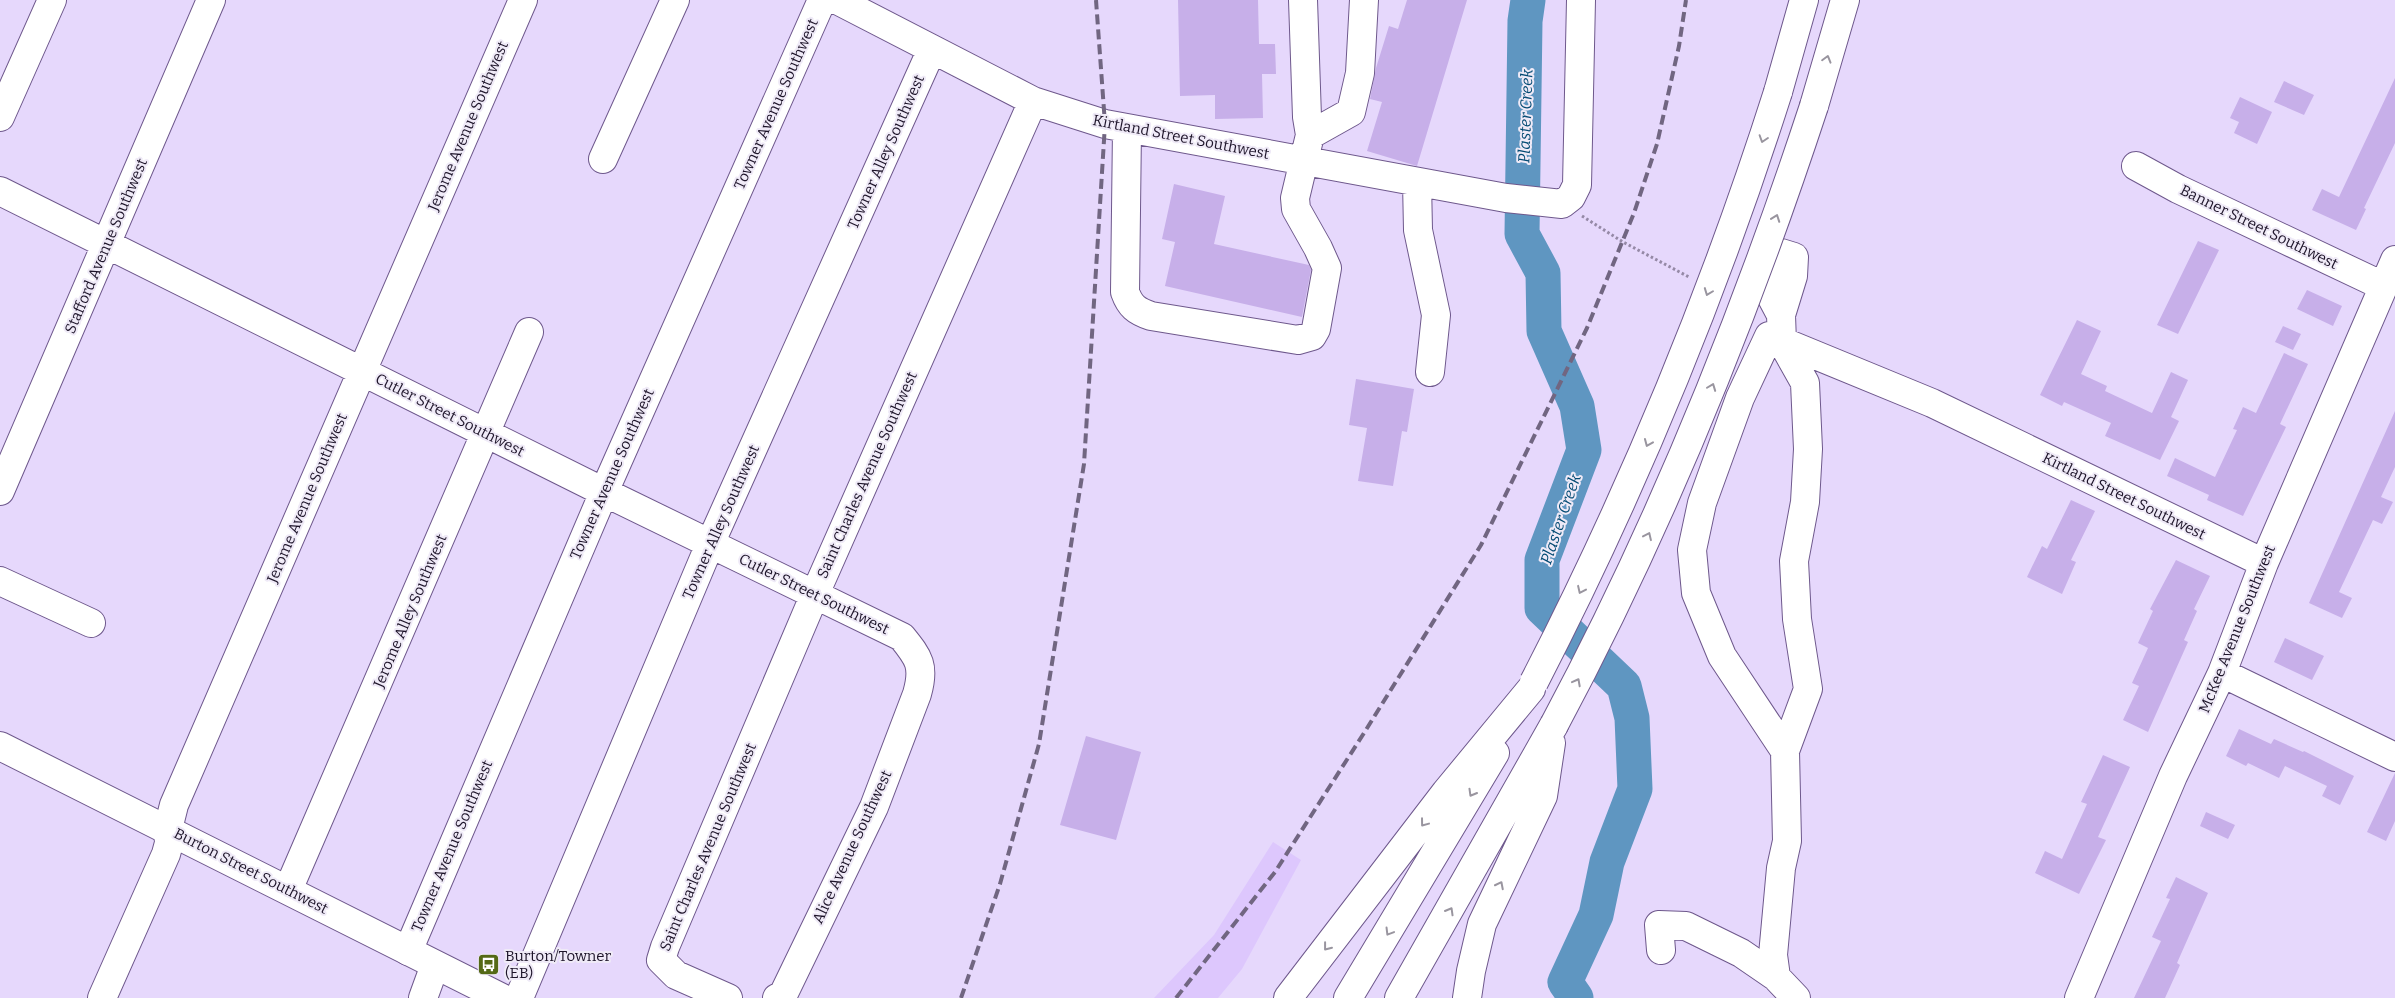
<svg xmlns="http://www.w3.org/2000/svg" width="2395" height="998" viewBox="0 0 2395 998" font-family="Bitter,serif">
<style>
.built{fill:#ddc7fd}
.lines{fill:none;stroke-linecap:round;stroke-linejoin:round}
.river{stroke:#5f96c1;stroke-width:35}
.building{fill:#c7afe9}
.minor-casing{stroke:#6e588c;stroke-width:30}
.major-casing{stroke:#6e588c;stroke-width:30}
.highway-casing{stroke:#6e588c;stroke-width:30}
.path{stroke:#9589a6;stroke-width:3;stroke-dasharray:2.5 2.5;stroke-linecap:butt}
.minor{stroke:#fff;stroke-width:28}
.major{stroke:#fff;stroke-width:28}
.highway{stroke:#fff;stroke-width:28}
.rail{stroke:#716681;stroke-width:4;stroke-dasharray:10 5;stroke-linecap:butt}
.highway-bridge-casing{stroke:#6e588c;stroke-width:30;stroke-linecap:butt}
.highway-bridge{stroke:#fff;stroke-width:28}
.oneway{stroke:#99959f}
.labels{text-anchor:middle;stroke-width:4;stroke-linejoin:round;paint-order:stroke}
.street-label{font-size:15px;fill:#1d1429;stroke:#efeaf7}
.poi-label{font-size:15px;fill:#1d1429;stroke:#efeaf7;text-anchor:start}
.water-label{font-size:16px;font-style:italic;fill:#034a73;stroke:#efeaf7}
</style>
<rect width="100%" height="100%" fill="#e6d8fc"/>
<path class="built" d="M 1273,842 L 1301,860 L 1242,969 L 1218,998 L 1154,998 L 1214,935 Z"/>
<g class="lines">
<path class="river" d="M 1528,0 L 1525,21 L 1522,234 L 1543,273 L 1544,331 L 1577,406 L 1584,450 L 1542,560 L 1542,608 L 1624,686 L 1632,718 L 1635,789 L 1607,862 L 1596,915 L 1565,982 L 1576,998"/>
</g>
<path class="building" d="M 1178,0 L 1258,0 L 1259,44 L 1275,44 L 1276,74 L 1262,74 L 1263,118 L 1215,119 L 1215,95 L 1180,96 Z
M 1407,0 L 1467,0 L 1417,166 L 1367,151 L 1382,102 L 1370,99 L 1376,68 L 1389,26 L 1398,29 Z
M 2395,78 L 2395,143 L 2364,208 L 2366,209 L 2356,230 L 2312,210 L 2322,189 L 2339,197 Z
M 2284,81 L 2314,95 L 2304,115 L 2274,102 Z
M 2240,97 L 2272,112 L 2257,144 L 2234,133 L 2239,122 L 2230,118 Z
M 1174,184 L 1225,196 L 1214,244 L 1309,265 L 1311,270 L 1302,317 L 1165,286 L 1175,242 L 1162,239 Z
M 2198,241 L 2219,250 L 2178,334 L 2157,325 Z
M 2307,290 L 2342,306 L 2333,326 L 2297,309 Z
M 2077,320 L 2101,331 L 2081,374 L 2107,386 L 2105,391 L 2152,413 L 2171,372 L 2188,380 L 2171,417 L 2179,421 L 2160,460 L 2105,436 L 2111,423 L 2064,402 L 2062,406 L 2040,395 Z
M 2283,326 L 2301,334 L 2293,350 L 2275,342 Z
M 2284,353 L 2308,364 L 2280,424 L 2286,427 L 2243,516 L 2207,500 L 2209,495 L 2167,476 L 2175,458 L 2215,477 L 2237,430 L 2233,429 L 2243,407 L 2256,413 Z
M 1356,379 L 1414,389 L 1407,432 L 1402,431 L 1393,486 L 1358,481 L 1367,428 L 1349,425 Z
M 2395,411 L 2395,467 L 2381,497 L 2393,502 L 2382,524 L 2373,520 L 2339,592 L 2352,598 L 2342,618 L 2309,603 Z
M 2071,500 L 2095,511 L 2071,560 L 2076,562 L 2062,594 L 2027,577 L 2042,546 L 2047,549 Z
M 2176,560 L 2210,576 L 2194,609 L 2197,611 L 2184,640 L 2188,642 L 2148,732 L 2123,720 L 2139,686 L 2132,683 L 2148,648 L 2138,643 L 2153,611 L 2150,609 Z
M 2285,638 L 2324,656 L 2312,680 L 2274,662 Z
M 2239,729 L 2271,744 L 2274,739 L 2303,752 L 2304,751 L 2354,776 L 2340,805 L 2322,796 L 2327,786 L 2285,766 L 2279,778 L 2248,763 L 2246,766 L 2226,756 Z
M 1086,736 L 1141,752 L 1116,840 L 1060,825 Z
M 2103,755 L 2130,767 L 2098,837 L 2106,840 L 2079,894 L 2035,873 L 2045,851 L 2062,859 L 2087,804 L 2081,802 Z
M 2395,773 L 2395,821 L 2386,841 L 2367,832 Z
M 2206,812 L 2235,825 L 2228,839 L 2200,826 Z
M 2176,877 L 2208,893 L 2177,963 L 2180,965 L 2165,998 L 2134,998 L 2161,941 L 2152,937 L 2170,899 L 2166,898 Z"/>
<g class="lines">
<defs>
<path id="minor" d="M 837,0 L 1033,101 L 1105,124 L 1506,198 L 1562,204 L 1571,197 L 1577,185 L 1581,0
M 0,117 L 52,0
M 1127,129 L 1125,292 C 1130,306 1136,311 1151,316 L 1298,340 L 1312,336 L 1316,329 L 1327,268 L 1318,248 L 1296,209 L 1295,198 L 1310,135 L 1307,117 L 1303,0
M 1310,135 L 1351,112 L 1360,73 L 1364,0
M 603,159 L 675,0
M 2136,166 L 2178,189 L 2383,286
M 1417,182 L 1418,230 L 1436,315 L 1430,372
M 0,191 L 604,492 L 902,637 C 919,658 925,666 917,694 L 874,807 L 783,995 L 777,998
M 1781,315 L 1762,279 L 1781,253 L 1794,257 L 1793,276 L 1781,315 L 1782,342 L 1805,383 L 1808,449 L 1805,502 L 1794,561 L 1797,619 L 1808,689 L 1785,751
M 0,491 L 211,0
M 0,581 L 91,623
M 2222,673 L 2395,757
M 288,890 L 529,332
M 1661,950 L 1659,925 L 1686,926 L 1741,953 L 1776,977 L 1796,998
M 408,951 L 604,492 L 822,0
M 1776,977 L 1773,955 L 1781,868 L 1787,841 L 1785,751 L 1722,656 L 1696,593 L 1692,550 L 1702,503 L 1740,398 L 1769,336 L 1932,403 L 2264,563
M 102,998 L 166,854 L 169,843 L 168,829 L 174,805 L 523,0
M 423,998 L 435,965
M 519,998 L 710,544 L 932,49
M 728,998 L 676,975 L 661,960 L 665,947 L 815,594 L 1033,101
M 2079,998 L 2173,776 L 2222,673 L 2264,563 L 2395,260"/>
<path id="major" d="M 0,746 L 502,998"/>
<path id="highway" d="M 1778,92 L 1804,0
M 1814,106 L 1845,0
M 1288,998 L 1446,792 L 1531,689
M 1348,998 L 1495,753
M 1399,998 L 1554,725
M 1467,998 L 1471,971 L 1482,924 L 1543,796 L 1551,743"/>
</defs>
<use href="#minor" class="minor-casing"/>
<use href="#major" class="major-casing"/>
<use href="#highway" class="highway-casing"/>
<path class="path" d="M 1582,216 L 1623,242 L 1689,277"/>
<use href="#minor" class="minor"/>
<use href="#major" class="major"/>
<use href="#highway" class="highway"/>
<path class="rail" d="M 961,998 L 1000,884 L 1039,744 L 1084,464 L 1105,124 L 1096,0
M 1176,998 L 1275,872 L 1364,733 L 1481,545 L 1587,328 L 1634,213 L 1657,144 L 1679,46 L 1686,0"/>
<defs>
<path id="highway-bridge" d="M 1534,682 C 1632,492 1713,296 1778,92
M 1554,725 C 1660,527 1744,319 1814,106"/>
</defs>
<use href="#highway-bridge" class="highway-bridge-casing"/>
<use href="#highway-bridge" class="highway-bridge"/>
</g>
<defs><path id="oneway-chevron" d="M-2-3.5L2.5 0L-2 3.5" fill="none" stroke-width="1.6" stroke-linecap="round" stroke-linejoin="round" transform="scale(1.25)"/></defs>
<g class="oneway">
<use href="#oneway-chevron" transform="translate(1827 59) rotate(-74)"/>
<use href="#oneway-chevron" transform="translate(1763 139) rotate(108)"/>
<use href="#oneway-chevron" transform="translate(1776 218) rotate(-70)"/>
<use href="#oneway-chevron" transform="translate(1708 292) rotate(111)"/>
<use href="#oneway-chevron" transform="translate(1712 387) rotate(-69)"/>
<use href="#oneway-chevron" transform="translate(1648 443) rotate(113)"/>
<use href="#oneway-chevron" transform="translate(1648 536) rotate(-65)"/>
<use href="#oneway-chevron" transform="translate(1581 590) rotate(115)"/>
<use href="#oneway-chevron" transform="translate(1577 682) rotate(-62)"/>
<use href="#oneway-chevron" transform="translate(1472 793) rotate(120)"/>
<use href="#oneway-chevron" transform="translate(1424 823) rotate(127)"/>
<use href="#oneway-chevron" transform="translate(1500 885) rotate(-63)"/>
<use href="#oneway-chevron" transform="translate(1450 911) rotate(-60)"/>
<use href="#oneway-chevron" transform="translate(1389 932) rotate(121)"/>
<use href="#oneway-chevron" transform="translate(1327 947) rotate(128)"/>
</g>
<defs>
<symbol id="bus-square" viewBox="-11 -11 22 22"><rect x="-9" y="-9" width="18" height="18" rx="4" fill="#546916" stroke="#efeaf7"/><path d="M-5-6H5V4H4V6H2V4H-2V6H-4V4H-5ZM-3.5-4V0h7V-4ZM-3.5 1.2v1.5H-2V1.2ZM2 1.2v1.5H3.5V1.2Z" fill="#fff"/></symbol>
</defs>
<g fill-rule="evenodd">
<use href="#bus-square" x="476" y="952" width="25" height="25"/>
</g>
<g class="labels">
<g class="street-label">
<text transform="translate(776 104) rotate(-66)" y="5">Towner Avenue Southwest</text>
<text transform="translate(468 126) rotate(-67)" y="5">Jerome Avenue Southwest</text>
<text transform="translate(1181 137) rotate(11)" y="5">Kirtland Street Southwest</text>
<text transform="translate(886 152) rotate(-66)" y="5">Towner Alley Southwest</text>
<text transform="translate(2259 227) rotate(26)" y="5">Banner Street Southwest</text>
<text transform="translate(106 246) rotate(-67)" y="5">Stafford Avenue Southwest</text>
<text transform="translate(450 415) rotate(27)" y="5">Cutler Street Southwest</text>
<text transform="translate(612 474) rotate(-66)" y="5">Towner Avenue Southwest</text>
<text transform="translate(867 475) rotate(-66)" y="5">Saint Charles Avenue Southwest</text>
<text transform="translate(2124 496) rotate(26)" y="5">Kirtland Street Southwest</text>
<text transform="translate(307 498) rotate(-67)" y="5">Jerome Avenue Southwest</text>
<text transform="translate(721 522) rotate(-66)" y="5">Towner Alley Southwest</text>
<text transform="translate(814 594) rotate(26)" y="5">Cutler Street Southwest</text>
<text transform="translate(410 611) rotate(-67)" y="5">Jerome Alley Southwest</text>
<text transform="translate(2237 629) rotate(-68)" y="5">McKee Avenue Southwest</text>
<text transform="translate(452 846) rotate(-67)" y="5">Towner Avenue Southwest</text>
<text transform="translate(708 847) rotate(-67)" y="5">Saint Charles Avenue Southwest</text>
<text transform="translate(852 847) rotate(-65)" y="5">Alice Avenue Southwest</text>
<text transform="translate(251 871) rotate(27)" y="5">Burton Street Southwest</text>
</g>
<g class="poi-label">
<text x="505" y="961">Burton/Towner<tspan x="505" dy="17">(EB)</tspan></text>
</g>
<g class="water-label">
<text transform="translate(1525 116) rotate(-88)" y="6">Plaster Creek</text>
<text transform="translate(1560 519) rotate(-71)" y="6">Plaster Creek</text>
</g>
</g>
</svg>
